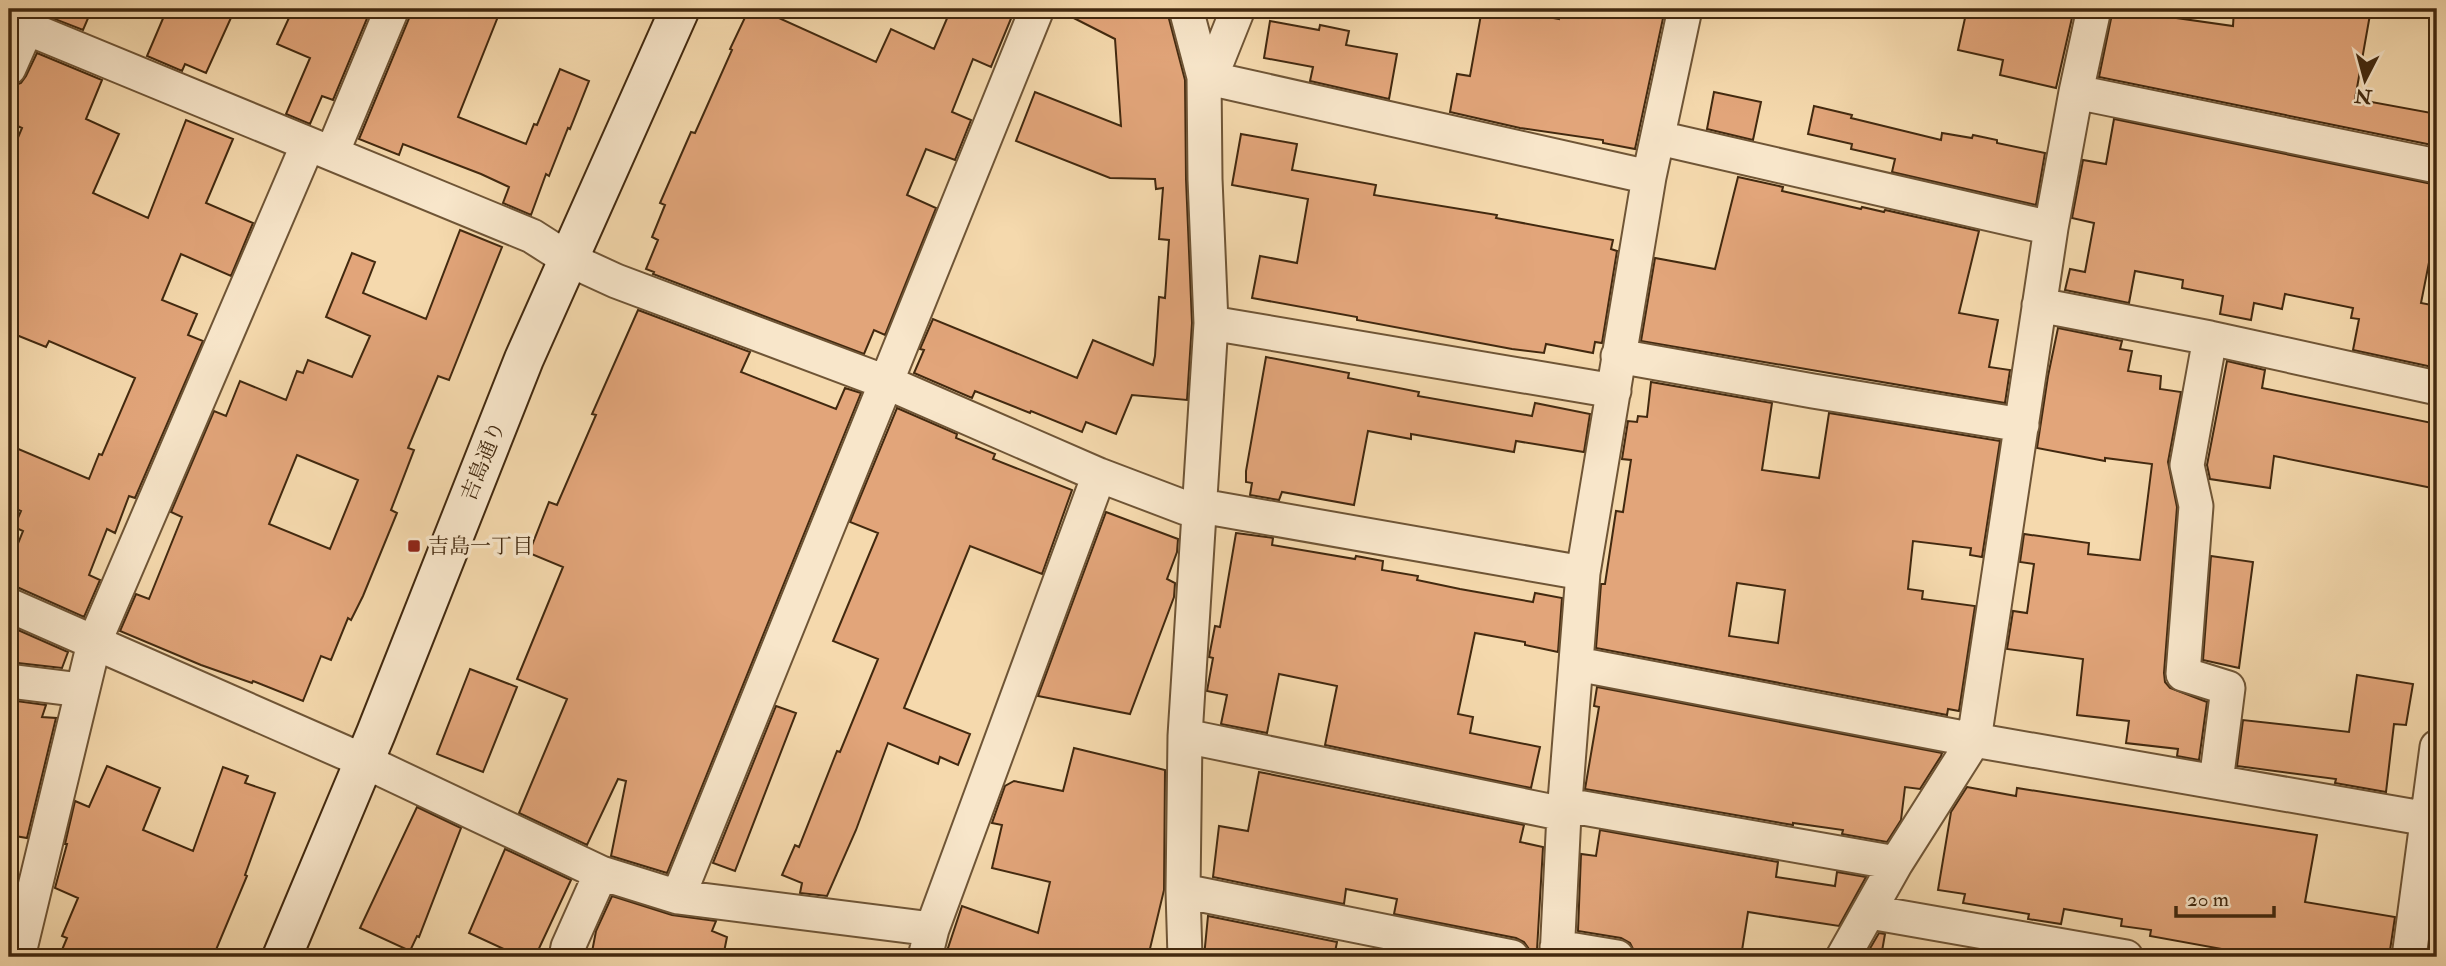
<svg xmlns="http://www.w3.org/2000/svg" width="2446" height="966" viewBox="0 0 2446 966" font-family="'IM FELL Double Pica','Noto Serif JP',serif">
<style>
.building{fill:#e2a57a;stroke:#42290f;stroke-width:2;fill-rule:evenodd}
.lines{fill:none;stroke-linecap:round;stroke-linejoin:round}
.street-casing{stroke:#6f5536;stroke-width:37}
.secondary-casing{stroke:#42290f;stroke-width:42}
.street{stroke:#f8e6ca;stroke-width:33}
.secondary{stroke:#f8e6ca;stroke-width:38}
.poi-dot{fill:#8f2418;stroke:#f8e6ca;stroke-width:2.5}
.labels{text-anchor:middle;stroke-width:7;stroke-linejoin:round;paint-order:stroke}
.street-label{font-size:21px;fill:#42290f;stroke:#f8e6ca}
.poi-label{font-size:21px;fill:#42290f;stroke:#f8e6ca;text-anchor:start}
</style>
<rect width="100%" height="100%" fill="#f5d9ad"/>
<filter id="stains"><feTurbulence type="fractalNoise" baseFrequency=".00286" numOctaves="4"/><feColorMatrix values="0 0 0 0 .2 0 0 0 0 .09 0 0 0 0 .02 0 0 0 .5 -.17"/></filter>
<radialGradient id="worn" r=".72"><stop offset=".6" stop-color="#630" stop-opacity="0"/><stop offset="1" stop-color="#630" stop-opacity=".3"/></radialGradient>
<path class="building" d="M 54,9 L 92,9 L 83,30 L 52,18 Z
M 167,9 L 235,9 L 206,73 L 185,64 L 182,71 L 147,56 Z
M 293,9 L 371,9 L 333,100 L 322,96 L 310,124 L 286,114 L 310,58 L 277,44 Z
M 411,9 L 501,9 L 458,117 L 526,144 L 534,124 L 537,125 L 560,69 L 589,81 L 570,129 L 568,128 L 549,176 L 546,174 L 531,215 L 503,203 L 509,187 L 481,174 L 403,144 L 399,155 L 359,139 L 410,16 Z
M 749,9 L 759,9 L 876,62 L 891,29 L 934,49 L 951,9 L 1015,9 L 991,67 L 973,59 L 952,112 L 971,120 L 955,160 L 926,149 L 907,195 L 936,208 L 885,335 L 874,330 L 864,354 L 653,274 L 654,272 L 646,269 L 658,240 L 652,237 L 665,205 L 660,203 L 691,132 L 695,133 L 732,50 L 730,49 Z
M 1056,9 L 1163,9 L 1168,15 L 1185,80 L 1186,179 L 1192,323 L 1187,400 L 1132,395 L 1116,434 L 1086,422 L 1082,432 L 1031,411 L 1030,413 L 975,391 L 972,398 L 914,373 L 924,350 L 920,349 L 933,319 L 1077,378 L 1093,340 L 1153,365 L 1155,356 L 1159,297 L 1165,298 L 1169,240 L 1159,239 L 1163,188 L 1156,189 L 1155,179 L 1110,178 L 1016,141 L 1035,92 L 1121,126 L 1115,39 Z
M 1482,9 L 1506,9 L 1559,19 L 1561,9 L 1665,9 L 1635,149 L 1603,143 L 1603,140 L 1520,128 L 1450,112 L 1457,74 L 1470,76 Z
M 1967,9 L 2074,9 L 2056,88 L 2000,75 L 2003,60 L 1958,50 Z
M 2113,9 L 2233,26 L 2234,9 L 2371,9 L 2355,99 L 2437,114 L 2437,146 L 2099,77 Z
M 1270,21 L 1319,30 L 1320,25 L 1349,31 L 1346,45 L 1397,54 L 1389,99 L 1310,81 L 1313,67 L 1264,58 Z
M 37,53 L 102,80 L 86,119 L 119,134 L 93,193 L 148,218 L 186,120 L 233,139 L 206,203 L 253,223 L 231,276 L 181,254 L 162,300 L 197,314 L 188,335 L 203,341 L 135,498 L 129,496 L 115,533 L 107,529 L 89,575 L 100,580 L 84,617 L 17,587 L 9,586 L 9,566 L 23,531 L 14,527 L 21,511 L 9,506 L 9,445 L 89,479 L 99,454 L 102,455 L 135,378 L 49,341 L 46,347 L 9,332 L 9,159 L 22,128 L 9,122 L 9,97 L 13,86 L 21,83 L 26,76 Z
M 1714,92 L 1761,102 L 1753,140 L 1707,129 Z
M 1814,106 L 1852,115 L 1851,118 L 1941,140 L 1942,133 L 1972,138 L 1973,135 L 1997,140 L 1997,143 L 2045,153 L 2036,205 L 1892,172 L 1895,159 L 1851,149 L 1852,144 L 1808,134 Z
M 2114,119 L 2437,185 L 2437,222 L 2421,303 L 2437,306 L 2437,368 L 2353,350 L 2359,319 L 2351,318 L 2353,308 L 2285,294 L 2282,309 L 2254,303 L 2251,320 L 2220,314 L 2223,296 L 2182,288 L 2183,280 L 2135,271 L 2129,303 L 2065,290 L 2070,269 L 2085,272 L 2094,223 L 2072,218 L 2083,160 L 2106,164 Z
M 1241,134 L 1297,144 L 1292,170 L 1376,185 L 1374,195 L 1497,215 L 1496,218 L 1613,240 L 1611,249 L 1617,251 L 1602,343 L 1595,342 L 1593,353 L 1546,344 L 1544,353 L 1512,349 L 1357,320 L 1357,317 L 1252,298 L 1260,256 L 1297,263 L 1308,199 L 1232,185 Z
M 1738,177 L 1783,187 L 1782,191 L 1861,209 L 1862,207 L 1884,212 L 1885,210 L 1979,231 L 1959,313 L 1998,320 L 1989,367 L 2010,370 L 2005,403 L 1641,341 L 1655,258 L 1715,269 Z
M 460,230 L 502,247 L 449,380 L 438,376 L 408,448 L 414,450 L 391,510 L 397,513 L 363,596 L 351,620 L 348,618 L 331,660 L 321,656 L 303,701 L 253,681 L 252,683 L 201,665 L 120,631 L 136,594 L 149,599 L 182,517 L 171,512 L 214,411 L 226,416 L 240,381 L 286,400 L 297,371 L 303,373 L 308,360 L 352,377 L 370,336 L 326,317 L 352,253 L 375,262 L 363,293 L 426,319 ZM 297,455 L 358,480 L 330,549 L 269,524 Z
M 638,310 L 750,352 L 741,372 L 836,409 L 845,388 L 861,393 L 667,873 L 611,856 L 626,781 L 618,779 L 587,845 L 519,813 L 567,699 L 517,679 L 563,567 L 529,553 L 549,502 L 557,505 L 596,415 L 592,414 Z
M 2058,328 L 2122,341 L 2120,349 L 2132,351 L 2128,371 L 2161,376 L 2160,389 L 2181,392 L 2168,462 L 2177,507 L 2164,673 L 2165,682 L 2170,688 L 2207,702 L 2199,760 L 2177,756 L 2178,749 L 2126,743 L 2129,721 L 2077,715 L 2083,659 L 2007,649 L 2013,611 L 2027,613 L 2034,564 L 2020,562 L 2024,534 L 2089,543 L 2088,554 L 2140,560 L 2152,464 L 2105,458 L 2105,461 L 2037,448 L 2048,376 Z
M 1266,357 L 1349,373 L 1348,378 L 1419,392 L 1418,396 L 1532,416 L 1535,403 L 1590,414 L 1584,452 L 1516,441 L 1514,452 L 1411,434 L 1411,439 L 1368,431 L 1354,505 L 1282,492 L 1279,500 L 1250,495 L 1252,483 L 1246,482 L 1246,471 Z
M 2227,361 L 2265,370 L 2262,388 L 2437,424 L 2437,489 L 2274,456 L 2270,488 L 2210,479 L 2207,465 Z
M 1651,382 L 1772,403 L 1762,470 L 1819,478 L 1829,413 L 2000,441 L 1982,557 L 1970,555 L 1971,548 L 1913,541 L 1908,589 L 1923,591 L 1922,599 L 1975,606 L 1959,711 L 1948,709 L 1947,715 L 1596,648 L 1601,584 L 1605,584 L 1616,511 L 1623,512 L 1631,460 L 1622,459 L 1628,421 L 1637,422 L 1638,416 L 1647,417 ZM 1737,583 L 1785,590 L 1778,643 L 1729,636 Z
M 897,408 L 957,434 L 956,438 L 995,454 L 993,459 L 1072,490 L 1042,574 L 970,546 L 904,708 L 970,734 L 958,765 L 940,757 L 938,764 L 888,743 L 856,830 L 827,896 L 800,893 L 802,883 L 782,875 L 795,845 L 799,847 L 837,751 L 840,752 L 878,659 L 833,641 L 878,533 L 850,522 Z
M 1106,512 L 1178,539 L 1177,552 L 1167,579 L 1175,583 L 1174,597 L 1130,714 L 1038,696 Z
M 1236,533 L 1273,538 L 1272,545 L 1355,559 L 1356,556 L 1383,561 L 1382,570 L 1418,576 L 1417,580 L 1460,589 L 1533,602 L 1535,593 L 1562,598 L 1558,652 L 1525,645 L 1525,642 L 1475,633 L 1458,714 L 1473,717 L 1470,733 L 1540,747 L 1531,788 L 1325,745 L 1337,686 L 1279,674 L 1267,733 L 1221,724 L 1227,695 L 1207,691 L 1213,658 L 1209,657 L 1215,626 L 1220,627 Z
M 2211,556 L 2253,562 L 2239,668 L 2203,660 Z
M 9,626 L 68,652 L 62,668 L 9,662 Z
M 470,669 L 517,687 L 483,772 L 437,754 Z
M 2357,675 L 2413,684 L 2406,725 L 2394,724 L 2386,792 L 2335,783 L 2336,779 L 2237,766 L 2243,720 L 2349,732 Z
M 1597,687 L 1942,753 L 1941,756 L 1920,789 L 1905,787 L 1901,820 L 1887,842 L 1842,834 L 1843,830 L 1793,823 L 1793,825 L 1585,789 L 1599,707 L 1594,706 Z
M 9,700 L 46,705 L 42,717 L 56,718 L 27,838 L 9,835 Z
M 776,706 L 796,713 L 735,871 L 713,863 Z
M 1074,748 L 1165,770 L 1164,890 L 1148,957 L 945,957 L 962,906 L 1038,933 L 1050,882 L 992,868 L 1002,825 L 992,823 L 1005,786 L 1014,781 L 1063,791 Z
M 107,766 L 160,788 L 143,830 L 193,851 L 223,767 L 248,776 L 245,783 L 275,793 L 245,875 L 247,876 L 213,957 L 59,957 L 67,938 L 62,936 L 78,898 L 55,888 L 67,844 L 65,844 L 75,801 L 89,807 Z
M 1259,772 L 1524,825 L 1520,842 L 1543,847 L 1537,950 L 1529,949 L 1524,942 L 1516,938 L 1394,914 L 1397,899 L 1346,889 L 1344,904 L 1213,877 L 1219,826 L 1248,831 Z
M 1967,787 L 2016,796 L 2017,788 L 2317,835 L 2305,902 L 2395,917 L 2389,957 L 2232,957 L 2233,951 L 2150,936 L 2151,930 L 2121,926 L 2122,919 L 2064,909 L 2061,924 L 2028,919 L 2029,914 L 1963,903 L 1965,894 L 1938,890 L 1951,812 Z
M 417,807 L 461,828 L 419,937 L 417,936 L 410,951 L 360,928 Z
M 1600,830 L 1778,862 L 1776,877 L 1835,886 L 1837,872 L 1866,877 L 1839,926 L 1748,912 L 1741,957 L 1657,957 L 1635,953 L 1630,943 L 1621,938 L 1578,931 L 1581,854 L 1596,856 Z
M 505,849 L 571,880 L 535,957 L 521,957 L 469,933 Z
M 612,896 L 672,915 L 716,921 L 712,931 L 727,937 L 723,957 L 591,957 L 596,931 Z
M 1208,916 L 1337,942 L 1334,957 L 1204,957 Z
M 1879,933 L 1885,934 L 1881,957 L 1865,957 Z"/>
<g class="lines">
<defs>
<path id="street" d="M 1238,9 L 1218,59 L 1204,77 L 1649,177
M 27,28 L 532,236 L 568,259 L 616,281 L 888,383 L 1099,475 L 1186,508 L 1201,506 L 1583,573
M 9,68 L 35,9
M 2076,92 L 2437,166
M 1659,138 L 2051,228
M 332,153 L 392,9
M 2039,305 L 2210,338 L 2437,388
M 1211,323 L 1614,391
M 2210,338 L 2187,465 L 2196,506 L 2183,674 L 2228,688 L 2216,782
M 1618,356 L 1813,391 L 2022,425
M 9,605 L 364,761 L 601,873 L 678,897 L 932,929
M 1577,664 L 1974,740 L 2428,819
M 9,681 L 81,690
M 1185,736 L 1564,814
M 1566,805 L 1896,863
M 1183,891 L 1512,957
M 678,897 L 1037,9
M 1870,912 L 2126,957
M 1557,947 L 1617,957
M 18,957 L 94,643 L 308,144
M 566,957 L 568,947 L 601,873
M 925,957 L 932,929 L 1099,475
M 1185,957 L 1183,891 L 1185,736 L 1211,323 L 1205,179 L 1204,77 L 1186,9
M 1557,957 L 1564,814 L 1583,573 L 1649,177 L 1685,9
M 1843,957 L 1896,863 L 1974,740 L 2051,228 L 2076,92 L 2094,9
M 2409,957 L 2437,747"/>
<path id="secondary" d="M 282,957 L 376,733 L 524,359 L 680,9"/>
</defs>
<use href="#street" class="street-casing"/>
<use href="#secondary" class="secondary-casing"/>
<use href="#street" class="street"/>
<use href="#secondary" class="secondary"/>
</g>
<rect class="poi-dot" x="407" y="539" width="14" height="14" rx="3.5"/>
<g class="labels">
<g class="street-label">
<text transform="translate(483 461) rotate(-68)" y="7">吉島通り</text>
</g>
<g class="poi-label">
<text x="428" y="553">吉島一丁目</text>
</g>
</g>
<rect width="2446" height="966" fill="none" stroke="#f5d9ad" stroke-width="35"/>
<rect x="10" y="10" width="2425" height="945" fill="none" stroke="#42290f" stroke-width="3.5"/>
<rect x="18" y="18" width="2411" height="931" fill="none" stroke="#42290f" stroke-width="2"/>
<g transform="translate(2365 80) rotate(186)" stroke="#f8e6ca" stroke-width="5" paint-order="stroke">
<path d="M0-5L12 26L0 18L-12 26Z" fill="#42290f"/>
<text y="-10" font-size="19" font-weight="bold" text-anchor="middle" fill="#42290f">N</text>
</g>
<path d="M2176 906v10h98v-10" fill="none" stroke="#42290f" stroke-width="3.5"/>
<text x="2187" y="906" font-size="21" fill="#42290f" stroke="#f8e6ca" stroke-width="5" paint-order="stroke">20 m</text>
<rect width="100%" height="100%" filter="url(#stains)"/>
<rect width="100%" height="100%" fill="url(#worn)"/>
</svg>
